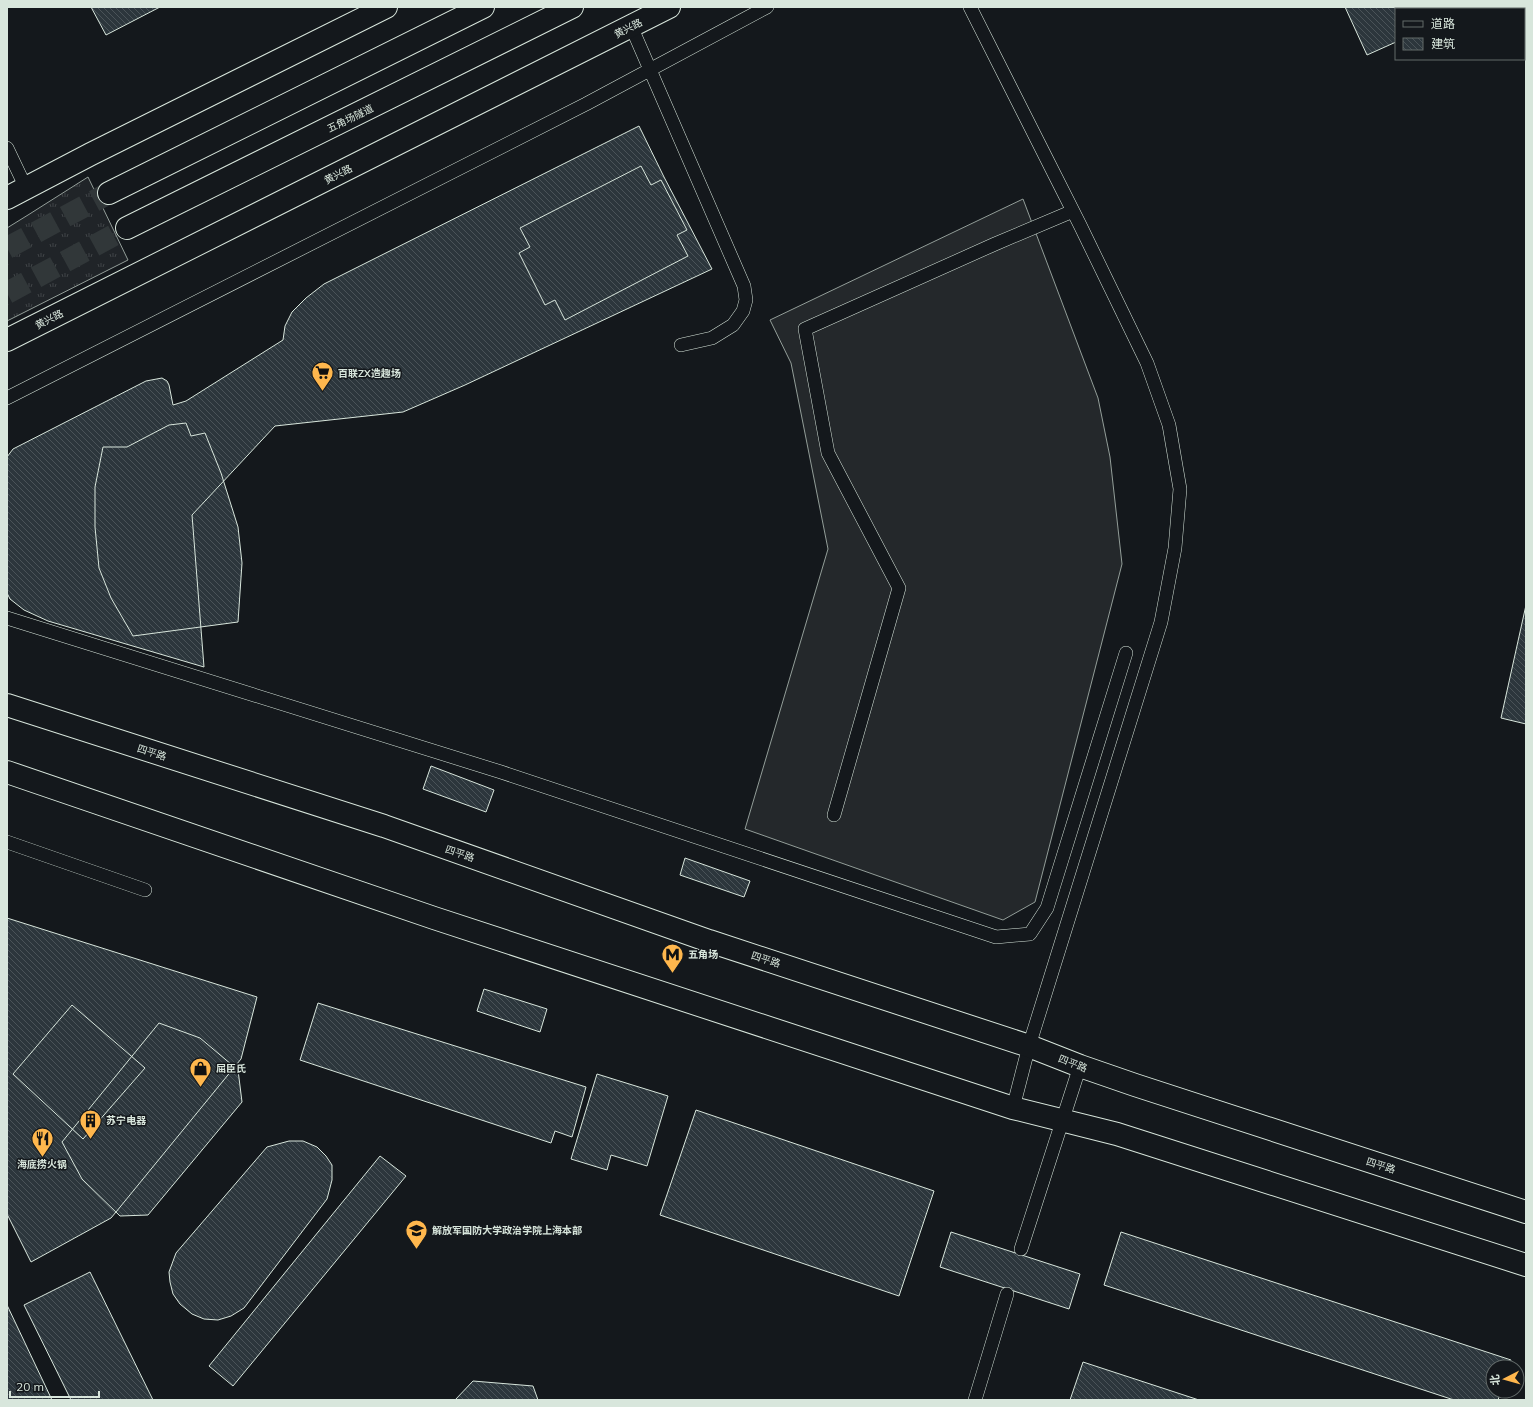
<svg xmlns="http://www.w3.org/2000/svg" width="1533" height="1407" viewBox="0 0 1533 1407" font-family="Mulish,'Noto Sans SC',sans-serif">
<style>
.grass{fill:url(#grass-tufts);stroke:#939e99}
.parking{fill:#24282b;stroke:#939e99}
.building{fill:url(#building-back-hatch);stroke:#d8e6dc}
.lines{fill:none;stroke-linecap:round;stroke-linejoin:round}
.primary-tunnel{stroke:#313739;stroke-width:22;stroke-dasharray:22 11;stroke-linecap:butt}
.service-casing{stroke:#d8e6dc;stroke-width:14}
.primary-casing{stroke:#d8e6dc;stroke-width:24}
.service{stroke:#14181c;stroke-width:13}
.primary{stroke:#14181c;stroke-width:22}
.labels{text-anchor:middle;stroke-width:3;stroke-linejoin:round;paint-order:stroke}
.street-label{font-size:10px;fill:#d8e6dc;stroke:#14181c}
.poi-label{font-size:10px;font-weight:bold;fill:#d8e6dc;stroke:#14181c;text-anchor:start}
</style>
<defs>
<pattern id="grass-tufts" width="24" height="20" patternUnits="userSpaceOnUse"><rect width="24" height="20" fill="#202428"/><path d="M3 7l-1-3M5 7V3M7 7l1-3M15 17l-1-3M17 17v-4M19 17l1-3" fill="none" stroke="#404447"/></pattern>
<pattern id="building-back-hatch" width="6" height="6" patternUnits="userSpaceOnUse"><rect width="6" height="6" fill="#2c363c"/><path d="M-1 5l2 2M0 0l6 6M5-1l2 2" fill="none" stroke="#4a5358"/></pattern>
</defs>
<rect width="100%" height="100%" fill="#14181c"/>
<path class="grass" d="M 88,177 L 128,260 L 7,321 L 7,228 L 28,215 Z"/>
<path class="parking" d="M 1023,199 L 1098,398 L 1110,457 L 1122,564 L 1035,902 L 1003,920 L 745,829 L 828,549 L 791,363 L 770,320 Z"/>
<path class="building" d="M 91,7 L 160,7 L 106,35 Z
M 1345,7 L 1401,7 L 1402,9 L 1396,9 L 1396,42 L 1367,55 Z
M 639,126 L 664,177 L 712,269 L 465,385 L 403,412 L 275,426 L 192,515 L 204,667 L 48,621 L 24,610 L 10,599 L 7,593 L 7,457 L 13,449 L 146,381 L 162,378 L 167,381 L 169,385 L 173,405 L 186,401 L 283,340 L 285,326 L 292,312 L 306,298 L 324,284 Z
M 641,166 L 651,185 L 661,180 L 687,230 L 677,235 L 688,256 L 565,320 L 555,300 L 545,305 L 519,253 L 530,247 L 520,228 Z
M 186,423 L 191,436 L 205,433 L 221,473 L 238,527 L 242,563 L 238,622 L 133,636 L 111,598 L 99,568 L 95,527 L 95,487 L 103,447 L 127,447 L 169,425 Z
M 1526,605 L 1526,724 L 1501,718 Z
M 431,766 L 494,790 L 486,812 L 423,789 Z
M 685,858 L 750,881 L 744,897 L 680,875 Z
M 7,918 L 257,997 L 241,1059 L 116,1212 L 111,1218 L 31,1262 L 7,1214 Z
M 484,989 L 547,1009 L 540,1032 L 477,1011 Z
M 318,1003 L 586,1087 L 572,1137 L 555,1131 L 551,1143 L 300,1060 Z
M 72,1005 L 145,1068 L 83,1139 L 13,1074 Z
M 159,1023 L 200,1038 L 238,1070 L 242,1102 L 148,1215 L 120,1216 L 82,1179 L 62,1142 Z
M 597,1074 L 668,1096 L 647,1166 L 611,1155 L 607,1170 L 571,1159 Z
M 696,1110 L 934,1191 L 899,1296 L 660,1215 Z
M 289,1141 L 303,1141 L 317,1147 L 326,1156 L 332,1165 L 332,1180 L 327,1199 L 244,1308 L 231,1316 L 218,1320 L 204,1319 L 192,1314 L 180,1304 L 173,1294 L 170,1282 L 169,1272 L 176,1253 L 267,1147 Z
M 380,1156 L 406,1176 L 233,1386 L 209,1366 Z
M 951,1232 L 1080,1274 L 1069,1309 L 940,1267 Z
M 1121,1232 L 1511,1360 L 1508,1367 L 1493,1367 L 1493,1391 L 1501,1391 L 1498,1400 L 1454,1400 L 1104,1285 Z
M 90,1272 L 153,1400 L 71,1400 L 24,1305 Z
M 7,1305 L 52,1400 L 7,1400 Z
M 1083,1362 L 1199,1400 L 1070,1400 Z
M 473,1381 L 533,1386 L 538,1400 L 455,1400 Z"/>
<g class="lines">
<path class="primary-tunnel" d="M 7,248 L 109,193
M 7,293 L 127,228"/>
<defs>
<path id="service" d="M 970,7 L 1080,225 L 1147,363 L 1169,425 L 1180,489 L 1175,548 L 1161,622 L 1029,1046 L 1013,1108
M 631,26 L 744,286 L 746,300 L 743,311 L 733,325 L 712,338 L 681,345
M 7,148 L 26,188
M 7,398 L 586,104 L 767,7
M 7,618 L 501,772 L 996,937 L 1030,934 L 1047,908 L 1126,653
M 834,815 L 899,588 L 828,453 L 805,329 L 995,244 L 1073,211
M 7,842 L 145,890
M 1021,1249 L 1080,1066
M 975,1400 L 1007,1294"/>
<path id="primary" d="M 109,193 L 483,7
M 7,198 L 91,154 L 386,7
M 127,228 L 572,7
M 7,340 L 669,7
M 7,705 L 384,826 L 709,941 L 1029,1046 L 1080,1066 L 1135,1085 L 1526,1212
M 7,772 L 434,918 L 1013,1108 L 1117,1134 L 1526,1265"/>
</defs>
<use href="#service" class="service-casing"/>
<use href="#primary" class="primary-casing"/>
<use href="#service" class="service"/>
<use href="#primary" class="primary"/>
</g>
<defs>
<symbol id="supermarket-pin" viewBox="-11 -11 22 30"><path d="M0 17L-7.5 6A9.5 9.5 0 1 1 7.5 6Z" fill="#ffb74d" stroke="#14181c"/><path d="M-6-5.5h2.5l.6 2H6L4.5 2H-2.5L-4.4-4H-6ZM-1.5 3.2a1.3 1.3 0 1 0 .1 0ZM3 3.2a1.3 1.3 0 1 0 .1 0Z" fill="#111"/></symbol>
<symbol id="metro-pin" viewBox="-11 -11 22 30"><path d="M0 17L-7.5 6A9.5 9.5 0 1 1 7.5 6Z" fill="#ffb74d" stroke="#14181c"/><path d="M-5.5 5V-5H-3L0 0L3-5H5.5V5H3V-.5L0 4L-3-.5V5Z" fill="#111"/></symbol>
<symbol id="shop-pin" viewBox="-11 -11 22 30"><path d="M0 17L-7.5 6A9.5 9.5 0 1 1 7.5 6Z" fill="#ffb74d" stroke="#14181c"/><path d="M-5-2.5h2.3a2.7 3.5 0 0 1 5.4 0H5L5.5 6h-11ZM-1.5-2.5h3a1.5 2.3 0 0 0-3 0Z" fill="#111"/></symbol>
<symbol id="building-pin" viewBox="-11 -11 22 30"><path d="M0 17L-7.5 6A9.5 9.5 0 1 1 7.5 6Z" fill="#ffb74d" stroke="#14181c"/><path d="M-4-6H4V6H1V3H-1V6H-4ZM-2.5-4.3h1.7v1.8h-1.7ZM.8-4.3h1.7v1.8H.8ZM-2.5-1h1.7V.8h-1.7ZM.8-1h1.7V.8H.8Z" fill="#111"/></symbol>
<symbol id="restaurant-pin" viewBox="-11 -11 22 30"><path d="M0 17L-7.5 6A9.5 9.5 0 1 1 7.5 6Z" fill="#ffb74d" stroke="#14181c"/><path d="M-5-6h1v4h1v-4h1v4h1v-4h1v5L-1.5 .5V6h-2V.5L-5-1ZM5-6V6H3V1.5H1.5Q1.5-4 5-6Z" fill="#111"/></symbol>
<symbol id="university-pin" viewBox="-11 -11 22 30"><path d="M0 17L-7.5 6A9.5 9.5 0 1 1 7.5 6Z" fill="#ffb74d" stroke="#14181c"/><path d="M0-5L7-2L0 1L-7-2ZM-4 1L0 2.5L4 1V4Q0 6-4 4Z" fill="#111"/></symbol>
</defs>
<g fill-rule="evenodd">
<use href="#supermarket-pin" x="310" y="360" width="25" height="34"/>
<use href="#metro-pin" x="660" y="942" width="25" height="34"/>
<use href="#shop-pin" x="188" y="1056" width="25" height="34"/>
<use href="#building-pin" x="78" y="1108" width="25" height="34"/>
<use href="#restaurant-pin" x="30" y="1126" width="25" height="34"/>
<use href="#university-pin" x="404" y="1218" width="25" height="34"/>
</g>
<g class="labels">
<g class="street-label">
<text transform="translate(628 28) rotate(-27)" y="4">黄兴路</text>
<text transform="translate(350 118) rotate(-26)" y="4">五角场隧道</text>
<text transform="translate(338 174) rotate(-27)" y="4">黄兴路</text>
<text transform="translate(49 319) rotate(-27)" y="4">黄兴路</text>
<text transform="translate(152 752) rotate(18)" y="4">四平路</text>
<text transform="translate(460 853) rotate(19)" y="4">四平路</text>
<text transform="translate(766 959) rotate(18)" y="4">四平路</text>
<text transform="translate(1073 1063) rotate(21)" y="4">四平路</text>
<text transform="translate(1381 1165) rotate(18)" y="4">四平路</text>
</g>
<g class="poi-label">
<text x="338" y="377">百联ZX造趣场</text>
<text x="688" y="958">五角场</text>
<text x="216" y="1072">屈臣氏</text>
<text x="106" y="1124">苏宁电器</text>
<text x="42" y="1168" text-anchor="middle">海底捞火锅</text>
<text x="432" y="1234">解放军国防大学政治学院上海本部</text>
</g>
</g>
<rect width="1533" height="1407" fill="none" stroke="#d8e6dc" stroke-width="16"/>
<rect x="1395" y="8" width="130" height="52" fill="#14181c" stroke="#626a69"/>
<rect x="1403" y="21" width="20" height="6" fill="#14181c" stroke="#626a69"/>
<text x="1431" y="28" font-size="12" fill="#d8e6dc">道路</text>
<rect x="1403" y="38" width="20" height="12" fill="url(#building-back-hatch)" stroke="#626a69"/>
<text x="1431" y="48" font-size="12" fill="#d8e6dc">建筑</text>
<g transform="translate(1505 1379) rotate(264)"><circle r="19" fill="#14181c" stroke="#626a69"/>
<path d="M0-3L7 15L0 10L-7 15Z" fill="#ffb74d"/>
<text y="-6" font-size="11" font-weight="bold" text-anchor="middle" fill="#d8e6dc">北</text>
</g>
<path d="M10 1391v6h89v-6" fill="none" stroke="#d8e6dc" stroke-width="2"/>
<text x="16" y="1391" font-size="12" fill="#d8e6dc" stroke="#14181c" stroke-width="3" paint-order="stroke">20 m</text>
</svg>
